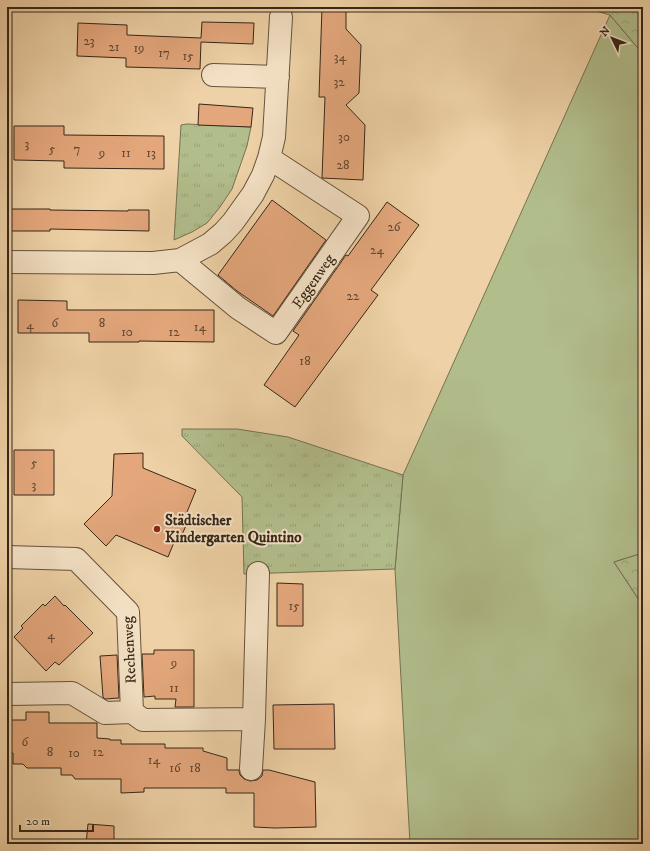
<svg xmlns="http://www.w3.org/2000/svg" width="650" height="851" viewBox="0 0 650 851" font-family="'IM FELL DW Pica',serif">
<style>
.green{fill:#b2bd8c;stroke:#747252}
.forest{fill:url(#forest-crowns);stroke:#747252}
.park{fill:url(#park-tufts);stroke:#747252}
.building{fill:#e4a77c;stroke:#362719}
.lines{fill:none;stroke-linecap:round;stroke-linejoin:round}
.minor-casing{stroke:#64523c;stroke-width:24}
.minor{stroke:#f4e1c5;stroke-width:22}
.poi-dot{fill:#8f2418;stroke:#f4e1c5;stroke-width:1.5}
.labels{text-anchor:middle;stroke-width:4;stroke-linejoin:round;paint-order:stroke}
.number-label{font-size:13px;fill:#624732}
.street-label{font-size:15px;fill:#362719;stroke:#f4e1c5}
.poi-label{font-size:15px;font-weight:bold;fill:#362719;stroke:#f4e1c5;text-anchor:start}
</style>
<defs>
<pattern id="forest-crowns" width="20" height="18" patternUnits="userSpaceOnUse"><rect width="20" height="18" fill="#b2bd8c"/><path d="M2 6a3 3 0 1 1 6 0M12 15a3 3 0 1 1 6 0" fill="none" stroke="#9aa278"/></pattern>
<pattern id="park-tufts" width="24" height="20" patternUnits="userSpaceOnUse"><rect width="24" height="20" fill="#b2bd8c"/><path d="M3 7l-1-3M5 7V3M7 7l1-3M15 17l-1-3M17 17v-4M19 17l1-3" fill="none" stroke="#9aa278"/></pattern>
</defs>
<rect width="100%" height="100%" fill="#eed1a6"/>
<filter id="stains"><feTurbulence type="fractalNoise" baseFrequency=".005" numOctaves="4"/><feColorMatrix values="0 0 0 0 .2 0 0 0 0 .09 0 0 0 0 .02 0 0 0 .5 -.17"/></filter>
<radialGradient id="worn" r=".72"><stop offset=".6" stop-color="#630" stop-opacity="0"/><stop offset="1" stop-color="#630" stop-opacity=".3"/></radialGradient>
<path class="green" d="M 610,15 L 643,54 L 643,553 L 614,562 L 643,606 L 643,844 L 410,844 L 395,569 L 403,475 Z"/>
<path class="forest" d="M 582,7 L 643,7 L 643,54 L 610,15 Z
M 643,553 L 643,606 L 614,562 Z"/>
<path class="park" d="M 187,124 L 251,127 L 247,146 L 232,189 L 220,207 L 207,223 L 192,232 L 174,240 L 181,125 Z
M 182,429 L 237,429 L 288,437 L 403,475 L 395,569 L 244,574 L 242,497 L 182,436 Z"/>
<path class="building" d="M 322,7 L 346,7 L 346,29 L 361,45 L 359,93 L 346,105 L 365,125 L 363,180 L 322,178 L 325,97 L 319,97 Z
M 202,22 L 254,23 L 253,44 L 201,42 L 200,69 L 126,67 L 126,58 L 77,56 L 78,23 L 127,25 L 127,35 L 201,38 Z
M 199,104 L 253,108 L 251,127 L 198,125 Z
M 14,126 L 64,126 L 64,135 L 164,136 L 164,169 L 64,168 L 64,161 L 14,160 Z
M 272,200 L 326,240 L 273,316 L 237,291 L 218,275 Z
M 387,202 L 419,225 L 371,290 L 378,295 L 295,407 L 264,385 L 299,335 L 293,331 L 346,255 L 348,256 Z
M 8,209 L 50,209 L 50,210 L 128,211 L 128,210 L 149,210 L 149,231 L 50,229 L 50,231 L 8,231 Z
M 18,300 L 67,301 L 67,310 L 214,310 L 214,342 L 139,341 L 139,342 L 89,342 L 89,333 L 18,333 Z
M 14,450 L 54,450 L 54,495 L 14,495 Z
M 143,453 L 143,468 L 196,490 L 187,512 L 191,514 L 181,537 L 177,535 L 168,557 L 116,535 L 106,546 L 84,524 L 112,496 L 114,454 Z
M 277,583 L 303,584 L 303,626 L 277,626 Z
M 55,596 L 64,606 L 65,605 L 93,633 L 59,665 L 55,662 L 46,671 L 14,637 L 23,628 L 21,626 L 43,604 L 45,606 Z
M 154,650 L 194,650 L 194,707 L 175,707 L 176,699 L 155,699 L 155,696 L 144,697 L 142,654 L 154,654 Z
M 117,655 L 119,698 L 105,699 L 103,697 L 100,656 Z
M 334,704 L 335,749 L 274,749 L 273,705 Z
M 26,712 L 49,712 L 49,723 L 97,723 L 97,738 L 110,739 L 110,740 L 121,740 L 121,744 L 165,744 L 165,748 L 203,748 L 203,751 L 227,758 L 227,770 L 239,770 L 240,775 L 244,779 L 250,781 L 257,780 L 262,776 L 263,770 L 269,770 L 315,782 L 316,827 L 275,828 L 254,827 L 254,793 L 226,793 L 226,788 L 144,788 L 144,792 L 121,793 L 121,779 L 75,779 L 72,775 L 61,775 L 61,768 L 27,768 L 23,764 L 13,764 L 13,753 L 7,753 L 7,720 L 26,720 Z
M 88,824 L 114,826 L 114,844 L 86,844 Z"/>
<g class="lines">
<defs>
<path id="minor" d="M 213,75 L 278,77
M 180,260 L 238,308 L 276,333 L 358,216 L 269,158
M 7,262 L 153,263 L 180,260 L 210,244 L 223,233 L 233,222 L 253,194 L 263,175 L 269,158 L 274,137 L 281,17
M 7,557 L 76,559 L 128,612 L 132,712 L 143,720 L 254,719
M 8,694 L 72,693 L 105,713 L 132,712
M 251,769 L 254,719 L 258,573"/>
</defs>
<use href="#minor" class="minor-casing"/>
<use href="#minor" class="minor"/>
</g>
<circle class="poi-dot" cx="157" cy="529" r="4"/>
<g class="labels">
<g class="number-label">
<text x="89" y="45">23</text>
<text x="114" y="51">21</text>
<text x="139" y="52">19</text>
<text x="164" y="57">17</text>
<text x="188" y="60">15</text>
<text x="340" y="61">34</text>
<text x="339" y="86">32</text>
<text x="344" y="141">30</text>
<text x="27" y="148">3</text>
<text x="52" y="153">5</text>
<text x="77" y="153">7</text>
<text x="102" y="157">9</text>
<text x="126" y="157">11</text>
<text x="151" y="157">13</text>
<text x="343" y="169">28</text>
<text x="394" y="231">26</text>
<text x="377" y="254">24</text>
<text x="353" y="300">22</text>
<text x="55" y="327">6</text>
<text x="102" y="327">8</text>
<text x="30" y="329">4</text>
<text x="200" y="331">14</text>
<text x="127" y="336">10</text>
<text x="174" y="336">12</text>
<text x="305" y="365">18</text>
<text x="34" y="467">5</text>
<text x="34" y="489">3</text>
<text x="294" y="610">15</text>
<text x="51" y="639">4</text>
<text x="174" y="667">9</text>
<text x="174" y="692">11</text>
<text x="25" y="746">6</text>
<text x="50" y="756">8</text>
<text x="98" y="756">12</text>
<text x="74" y="757">10</text>
<text x="154" y="764">14</text>
<text x="175" y="772">16</text>
<text x="195" y="772">18</text>
</g>
<g class="street-label">
<text transform="translate(313 281) rotate(-55)" y="5">Eggenweg</text>
<text transform="translate(129 650) rotate(-93)" y="5">Rechenweg</text>
</g>
<g class="poi-label">
<text x="165" y="525">Städtischer<tspan x="165" dy="17">Kindergarten Quintino</tspan></text>
</g>
</g>
<rect width="650" height="851" fill="none" stroke="#eed1a6" stroke-width="24"/>
<rect x="8" y="8" width="634" height="835" fill="none" stroke="#362719" stroke-width="2"/>
<rect x="12" y="12" width="626" height="827" fill="none" stroke="#362719"/>
<g transform="translate(612 38) rotate(313)" stroke="#f4e1c5" stroke-width="3" paint-order="stroke">
<path d="M0-3L7 15L0 10L-7 15Z" fill="#362719"/>
<text y="-6" font-size="11" font-weight="bold" text-anchor="middle" fill="#362719">N</text>
</g>
<path d="M20 825v6h73v-6" fill="none" stroke="#362719" stroke-width="2"/>
<text x="26" y="825" font-size="12" fill="#362719" stroke="#f4e1c5" stroke-width="3" paint-order="stroke">20 m</text>
<rect width="100%" height="100%" filter="url(#stains)"/>
<rect width="100%" height="100%" fill="url(#worn)"/>
</svg>
